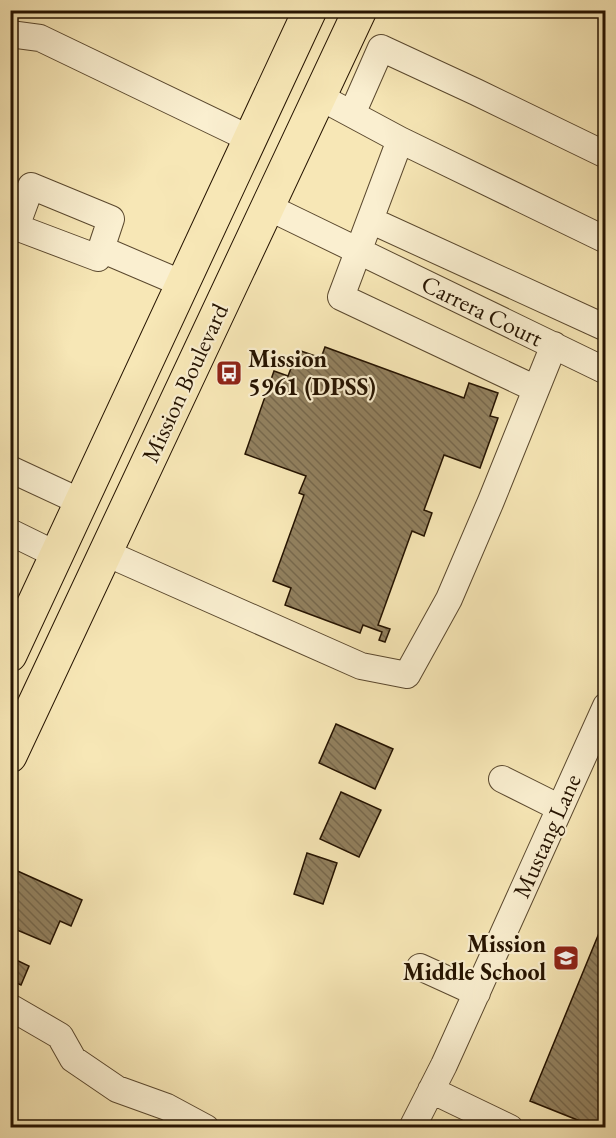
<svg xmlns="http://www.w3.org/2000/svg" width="616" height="1138" viewBox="0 0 616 1138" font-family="'EB Garamond',serif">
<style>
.building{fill:url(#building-back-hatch);stroke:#251300;stroke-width:1.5}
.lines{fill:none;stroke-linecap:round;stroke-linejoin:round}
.minor-casing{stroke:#5a482e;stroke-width:28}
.major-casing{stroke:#251300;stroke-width:35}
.minor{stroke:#faefd0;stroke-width:26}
.major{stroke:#f7e7b6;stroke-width:33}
.labels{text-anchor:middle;stroke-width:4.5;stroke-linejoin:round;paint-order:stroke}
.street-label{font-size:24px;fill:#251300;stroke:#faefd0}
.poi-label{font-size:24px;font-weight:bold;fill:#251300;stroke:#faefd0;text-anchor:start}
</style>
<defs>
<pattern id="building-back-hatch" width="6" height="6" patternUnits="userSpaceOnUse" patternTransform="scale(1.5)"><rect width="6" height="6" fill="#92815f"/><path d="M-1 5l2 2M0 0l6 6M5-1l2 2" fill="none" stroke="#77684c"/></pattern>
</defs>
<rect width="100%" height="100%" fill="#f7e7b6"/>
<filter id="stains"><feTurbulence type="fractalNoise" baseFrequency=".00333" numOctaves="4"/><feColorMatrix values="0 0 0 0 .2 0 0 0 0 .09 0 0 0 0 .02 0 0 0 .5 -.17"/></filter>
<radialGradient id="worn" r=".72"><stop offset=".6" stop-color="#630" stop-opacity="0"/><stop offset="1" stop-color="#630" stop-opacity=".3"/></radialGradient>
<path class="building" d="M 325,347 L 464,398 L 469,383 L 498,393 L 490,416 L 498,418 L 480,468 L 444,455 L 424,510 L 432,513 L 424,536 L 412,531 L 378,625 L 390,629 L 385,642 L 379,640 L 382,632 L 363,625 L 360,633 L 285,605 L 291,588 L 273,581 L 304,495 L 299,493 L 306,476 L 245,454 L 274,371 L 288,376 L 298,350 L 321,358 Z
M 336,724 L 393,749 L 375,789 L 319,763 Z
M 341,792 L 381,810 L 359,857 L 320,839 Z
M 307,853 L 337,863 L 323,904 L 294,894 Z
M 13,869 L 82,900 L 71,926 L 60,921 L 50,944 L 10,927 L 10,909 L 15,899 L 10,897 L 10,874 Z
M 604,921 L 606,922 L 606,1128 L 577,1128 L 580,1121 L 530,1101 Z
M 10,957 L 29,966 L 21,985 L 10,980 Z"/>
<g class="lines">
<defs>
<path id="minor" d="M 10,34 L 40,38 L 250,139
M 320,97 L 400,140 L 606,240
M 352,114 L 381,48 L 476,92 L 606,155
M 400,140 L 341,297 L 536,389
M 31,186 L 111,219 L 98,258 L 16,227 Z
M 268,207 L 606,371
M 370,220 L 606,328
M 101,249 L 183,284
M 10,469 L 81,502
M 10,532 L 57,555
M 106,553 L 361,666 L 407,675 L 449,599 L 491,501 L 554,345
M 502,779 L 560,808
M 420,967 L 477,993
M 10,1007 L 60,1036 L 73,1059 L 117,1089 L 167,1107 L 206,1128
M 431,1090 L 510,1128
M 412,1128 L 444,1065 L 606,706"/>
<path id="major" d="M 10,655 L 310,10
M 10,756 L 360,10"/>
</defs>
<use href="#minor" class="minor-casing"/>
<use href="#major" class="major-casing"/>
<use href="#minor" class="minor"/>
<use href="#major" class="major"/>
</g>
<defs>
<symbol id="bus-square" viewBox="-11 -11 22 22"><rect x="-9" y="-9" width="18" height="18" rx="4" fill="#8f2418" stroke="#faefd0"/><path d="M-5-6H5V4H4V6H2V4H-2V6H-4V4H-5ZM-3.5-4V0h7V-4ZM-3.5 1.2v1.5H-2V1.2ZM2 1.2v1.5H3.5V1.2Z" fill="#fff"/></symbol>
<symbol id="school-square" viewBox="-11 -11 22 22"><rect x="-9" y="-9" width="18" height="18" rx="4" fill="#8f2418" stroke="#faefd0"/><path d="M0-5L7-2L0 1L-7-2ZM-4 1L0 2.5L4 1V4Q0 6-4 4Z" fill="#fff"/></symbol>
</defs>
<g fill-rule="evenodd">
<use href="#bus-square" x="214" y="358" width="30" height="30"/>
<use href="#school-square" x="551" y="943" width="30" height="30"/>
</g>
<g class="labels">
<g class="street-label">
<text transform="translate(482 311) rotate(26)" y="8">Carrera Court</text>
<text transform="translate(185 383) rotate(-65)" y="8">Mission Boulevard</text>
<text transform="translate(547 836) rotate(-66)" y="8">Mustang Lane</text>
</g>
<g class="poi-label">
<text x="248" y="367">Mission<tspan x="248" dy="28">5961 (DPSS)</tspan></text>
<text x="546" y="952" text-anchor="end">Mission<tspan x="546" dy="28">Middle School</tspan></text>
</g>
</g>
<rect width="616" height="1138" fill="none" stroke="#f7e7b6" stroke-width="36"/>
<rect x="12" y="12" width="592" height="1114" fill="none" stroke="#251300" stroke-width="3"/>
<rect x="18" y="18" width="580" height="1102" fill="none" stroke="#251300" stroke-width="1.5"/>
<rect width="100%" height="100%" filter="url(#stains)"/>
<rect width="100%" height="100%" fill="url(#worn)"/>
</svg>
